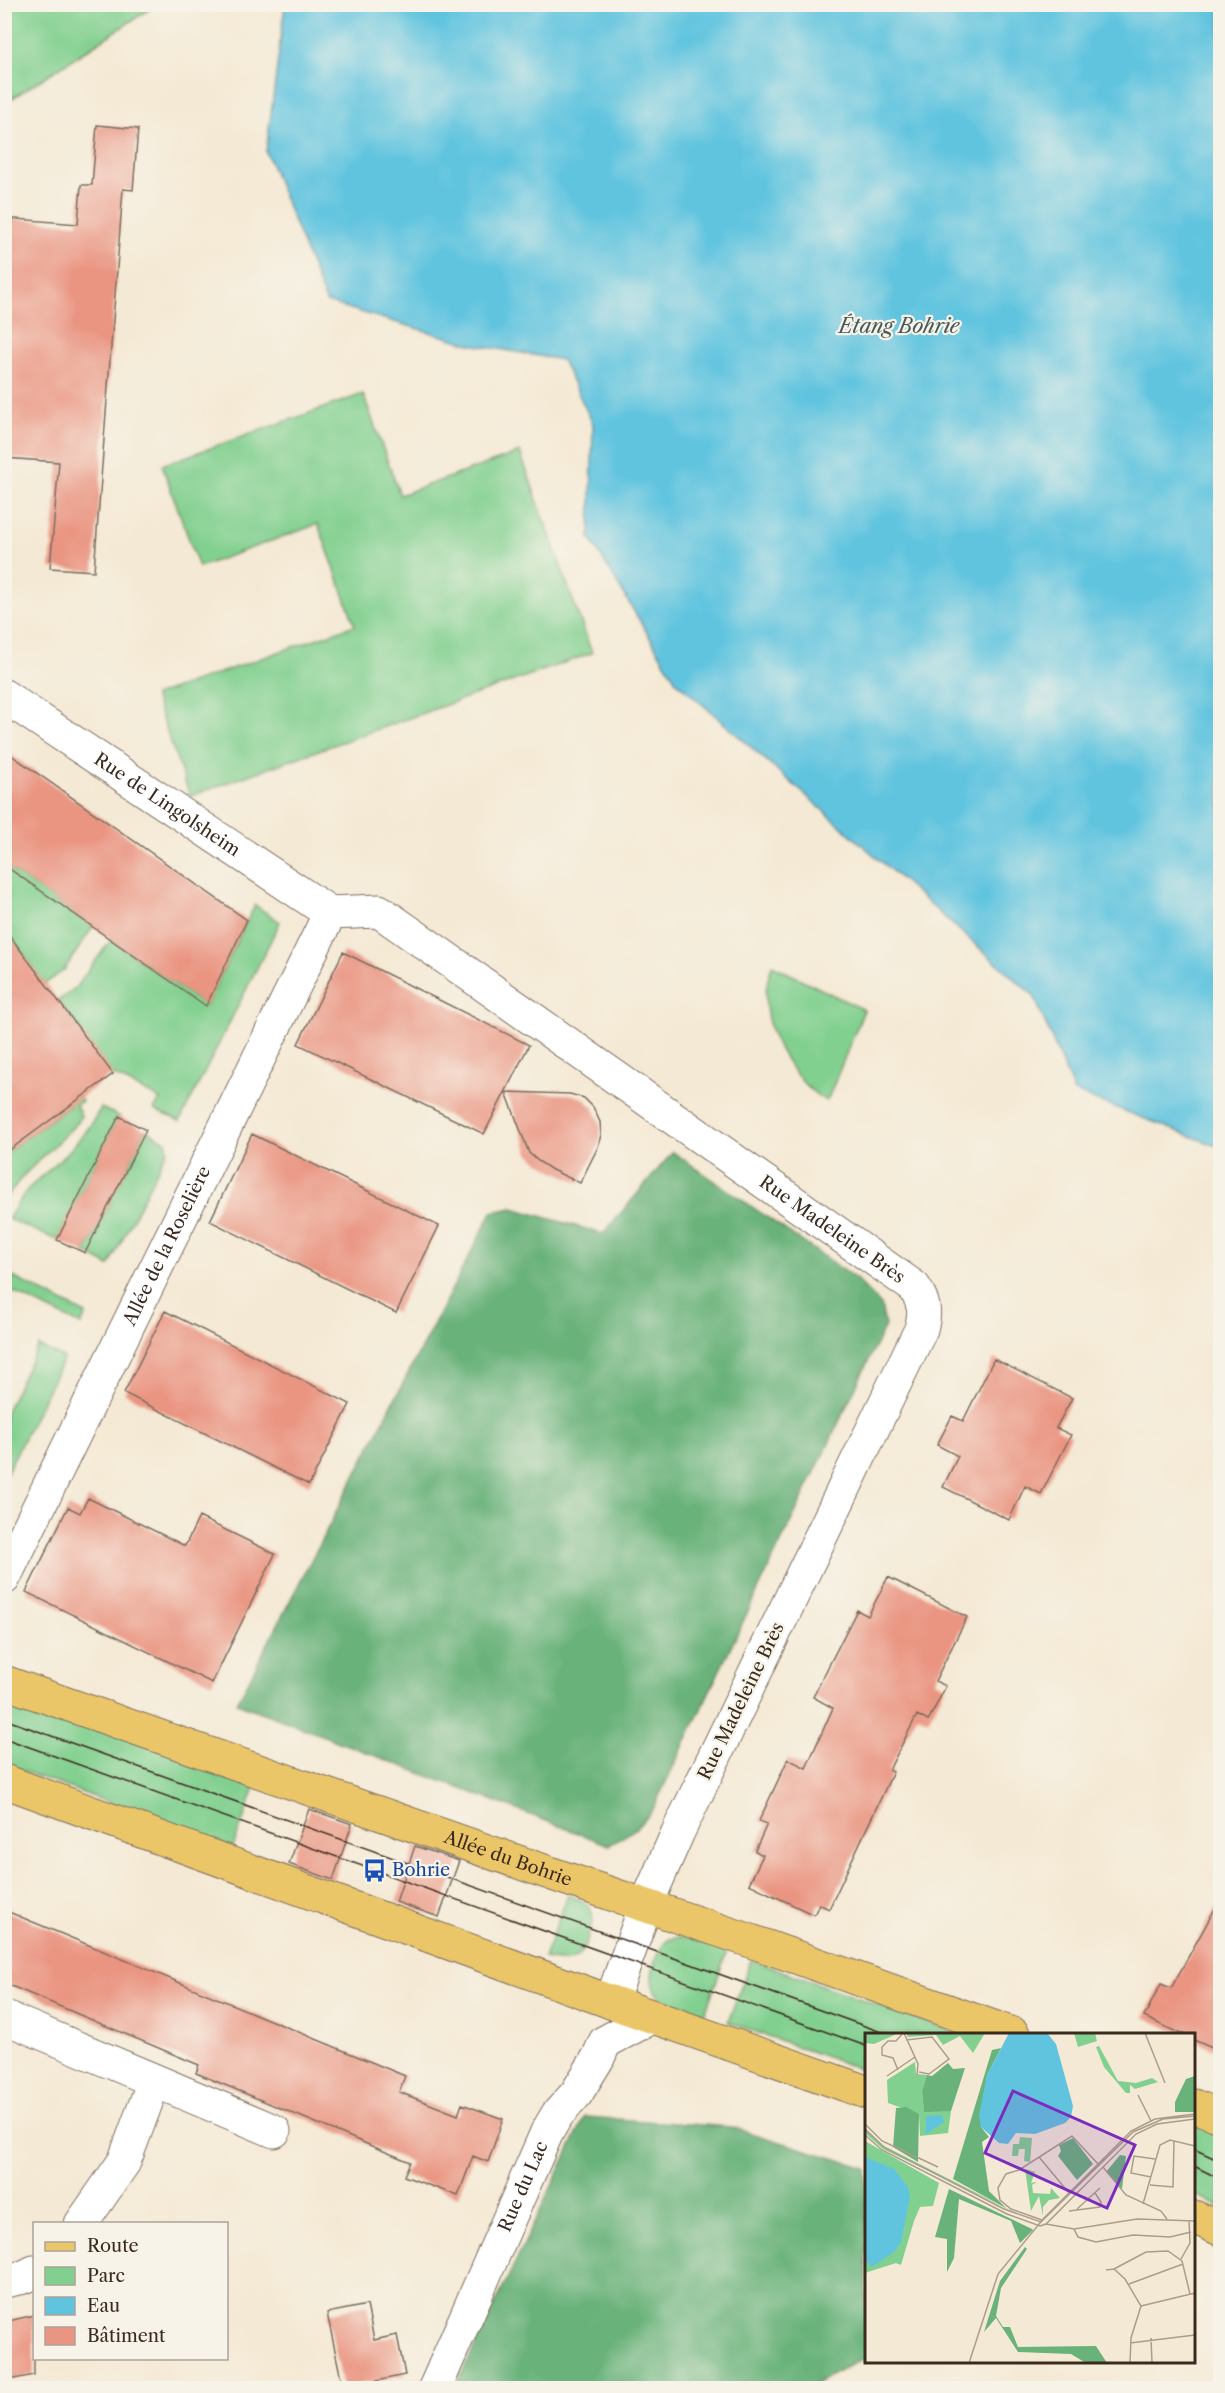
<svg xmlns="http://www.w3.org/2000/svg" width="1225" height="2393" viewBox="0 0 1225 2393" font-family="'Libre Caslon Text',serif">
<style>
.green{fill:#82d090;stroke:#5e7d57;stroke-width:1.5}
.forest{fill:#69b27a;stroke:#526e4c;stroke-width:1.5}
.water{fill:#61c4df;stroke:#4e777e;stroke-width:1.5}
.building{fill:#ea9582}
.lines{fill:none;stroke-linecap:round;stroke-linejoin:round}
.minor-casing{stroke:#7c6d5e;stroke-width:35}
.major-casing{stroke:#7c6d5e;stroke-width:35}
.minor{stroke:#fff;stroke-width:33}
.major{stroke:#ebc669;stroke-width:33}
.tram{stroke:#3b2a1e;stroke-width:1.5}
.labels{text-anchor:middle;stroke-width:4.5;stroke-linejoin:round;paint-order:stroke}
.street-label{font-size:18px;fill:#3b2a1e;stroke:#f7f3e8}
.transit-label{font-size:18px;fill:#164399;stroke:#f7f3e8;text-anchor:start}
.water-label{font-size:20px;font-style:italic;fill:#465858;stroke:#f7f3e8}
.inset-road{fill:none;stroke:#aa9d8b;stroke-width:1.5}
.view{fill:#7b2cbf;fill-opacity:0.15;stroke:#7b2cbf;stroke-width:3}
.inset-edge{fill:none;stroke:#3b2a1e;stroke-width:3}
</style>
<rect width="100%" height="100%" fill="#f7f3e8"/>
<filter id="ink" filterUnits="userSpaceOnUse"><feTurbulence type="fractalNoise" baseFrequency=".0167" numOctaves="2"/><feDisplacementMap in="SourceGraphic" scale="12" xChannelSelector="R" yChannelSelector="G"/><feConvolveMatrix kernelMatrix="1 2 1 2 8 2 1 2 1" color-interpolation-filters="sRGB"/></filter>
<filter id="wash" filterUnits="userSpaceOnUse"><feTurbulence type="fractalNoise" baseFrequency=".008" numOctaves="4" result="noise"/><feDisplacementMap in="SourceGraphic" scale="24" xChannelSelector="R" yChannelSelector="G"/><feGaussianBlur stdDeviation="1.35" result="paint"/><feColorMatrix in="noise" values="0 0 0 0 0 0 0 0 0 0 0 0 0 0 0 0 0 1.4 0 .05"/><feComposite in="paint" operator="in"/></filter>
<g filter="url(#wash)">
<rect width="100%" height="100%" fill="#f4e9d4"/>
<path class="green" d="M 5,4 L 156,4 L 156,5 L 5,103 Z
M 363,394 L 400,495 L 520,452 L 592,653 L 190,796 L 154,696 L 355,625 L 318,524 L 199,567 L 162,465 Z
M 4,865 L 93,927 L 64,970 L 45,984 L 5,928 Z
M 255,905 L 280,922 L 180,1121 L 154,1110 L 160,1099 L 113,1075 L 58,1001 L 75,988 L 111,940 L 206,1006 Z
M 772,965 L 864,1010 L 827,1101 C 797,1086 766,1036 766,1002 C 765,989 768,977 772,965 Z
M 46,1052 L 82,1101 L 76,1105 L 81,1116 L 77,1123 L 23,1176 L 5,1199 L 4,1154 L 70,1106 L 36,1060 Z
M 101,1108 L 119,1116 L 57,1240 L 8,1219 L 26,1191 L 68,1152 L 88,1129 Z
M 146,1130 L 166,1141 L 168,1149 L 109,1266 L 85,1253 Z
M 5,1273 L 86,1314 L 81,1325 L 5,1288 Z
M 38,1346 L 64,1358 L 5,1476 L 5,1413 Z
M 4,1693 L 257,1782 L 233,1847 L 5,1765 Z
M 568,1895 C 576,1898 586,1901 591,1910 C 595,1918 591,1925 589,1933 C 582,1960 571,1966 544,1958 Z
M 679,1937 L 689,1938 L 727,1951 L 705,2013 C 691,2008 667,2005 657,1994 C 646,1981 655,1947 670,1939 C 673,1938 676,1938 679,1937 Z
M 751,1960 L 959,2034 L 866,2034 L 866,2071 L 728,2022 Z
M 1194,2122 L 1220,2135 L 1220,2207 L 1194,2194 Z"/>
<path class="forest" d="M 673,1152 L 856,1279 L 881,1305 L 885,1326 L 653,1809 C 641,1827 627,1835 609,1845 L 237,1703 L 492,1212 L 513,1208 L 603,1234 Z
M 585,2117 L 731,2127 L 866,2168 L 866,2358 L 838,2371 L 808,2388 L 455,2388 Z"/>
<path class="water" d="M 285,5 L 1220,5 L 1220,1144 L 1214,1145 L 1074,1092 L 1034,996 L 676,681 L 590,538 L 593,424 L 562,360 L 470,344 L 326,302 L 266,152 Z"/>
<g id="blocks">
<path class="building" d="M 97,125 L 138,129 L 133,190 L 123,189 L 94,571 L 50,568 L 59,462 L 4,458 L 4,218 L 78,224 L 81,185 L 92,185 Z
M 4,750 L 247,920 L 206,1006 L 4,865 Z
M 4,928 L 113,1074 L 4,1154 Z
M 343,952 L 529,1045 L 484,1134 L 298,1044 Z
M 506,1092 L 570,1094 L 584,1098 L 593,1107 L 600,1122 L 601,1135 L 598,1147 L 580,1183 L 552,1170 L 538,1161 L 529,1153 Z
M 119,1116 L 146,1130 L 85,1253 L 57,1240 Z
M 252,1134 L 439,1226 L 396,1313 L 210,1221 Z
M 165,1311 L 350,1404 L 309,1485 L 124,1393 Z
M 994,1359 L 1072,1398 L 1056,1428 L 1071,1435 L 1041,1494 L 1025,1486 L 1009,1520 L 943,1487 L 958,1456 L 937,1445 L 952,1416 L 963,1421 Z
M 88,1498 L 185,1546 L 199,1517 L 275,1554 L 212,1683 L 26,1592 L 68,1507 L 80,1513 Z
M 888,1577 L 967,1617 L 935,1681 L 946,1686 L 928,1721 L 917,1715 L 889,1770 L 893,1772 L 829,1909 L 819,1904 L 814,1915 L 749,1884 L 763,1855 L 755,1851 L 767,1824 L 759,1821 L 788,1759 L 806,1768 L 833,1708 L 813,1697 L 857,1610 L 868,1616 Z
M 309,1809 L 352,1824 L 333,1880 L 289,1864 Z
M 415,1846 L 459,1861 L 439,1917 L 396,1902 Z
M 1221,1898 L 1221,2052 L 1194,2040 L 1194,2034 L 1181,2034 L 1144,2017 L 1161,1984 L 1171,1988 Z
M 4,1910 L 405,2076 L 399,2092 L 458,2115 L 462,2104 L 503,2119 L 488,2162 L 473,2156 L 458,2196 L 404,2176 L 410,2162 L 196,2073 L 199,2065 L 4,1983 Z
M 367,2305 L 374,2340 L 397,2335 L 405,2375 L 343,2388 L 327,2313 Z
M 34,2315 L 34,2375 L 4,2381 L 4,2322 Z"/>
</g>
</g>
<g filter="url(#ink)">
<use href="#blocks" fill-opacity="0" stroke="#7c6d5e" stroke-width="1.5"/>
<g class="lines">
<defs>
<g id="minor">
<path id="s1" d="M 4,696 L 330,913"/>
<path id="s2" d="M 330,913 L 379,911 L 914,1287 C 924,1302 926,1312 921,1329 L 678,1832 L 646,1905 L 611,2002"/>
<path id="s3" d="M 4,1578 L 330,913"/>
<path d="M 4,2017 L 274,2131"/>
<path d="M 81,2224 L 124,2162 L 154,2081"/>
<path d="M 4,2281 L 24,2277 L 34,2272"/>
<path id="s4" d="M 435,2388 L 547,2132 L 557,2115 L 576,2094 L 598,2058 L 605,2042 L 652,2017"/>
</g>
<g id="major">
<path id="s5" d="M 4,1682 L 561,1877 L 748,1940 L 1013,2034"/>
<path d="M 4,1781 L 611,2002 L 866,2092"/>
<path d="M 1194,2106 L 1220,2116"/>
<path d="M 1194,2217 L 1220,2229"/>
</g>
</defs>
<use href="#minor" class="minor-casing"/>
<use href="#major" class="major-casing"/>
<use href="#minor" class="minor"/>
<use href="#major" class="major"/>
<path class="tram" d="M 4,1719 L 887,2034
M 4,1738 L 866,2046
M 1194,2149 L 1220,2161
M 1194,2166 L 1220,2179"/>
</g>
</g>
<defs>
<symbol id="bus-bare" viewBox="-9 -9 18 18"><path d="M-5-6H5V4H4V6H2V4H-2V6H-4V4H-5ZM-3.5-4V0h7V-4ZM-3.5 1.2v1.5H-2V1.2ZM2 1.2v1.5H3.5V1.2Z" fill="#1a4fb4" stroke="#f7f3e8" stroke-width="2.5" paint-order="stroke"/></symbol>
</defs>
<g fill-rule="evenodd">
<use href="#bus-bare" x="358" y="1854" width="33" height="33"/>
</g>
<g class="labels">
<g class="street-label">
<text dy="6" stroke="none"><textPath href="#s1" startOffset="196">Rue de Lingolsheim</textPath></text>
<text dy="6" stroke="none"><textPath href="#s2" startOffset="603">Rue Madeleine Brès</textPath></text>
<text dy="6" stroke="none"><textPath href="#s3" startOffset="370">Allée de la Roselière</textPath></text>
<text transform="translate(741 1701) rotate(-64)" y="6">Rue Madeleine Brès</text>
<text dy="6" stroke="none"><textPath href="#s5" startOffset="534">Allée du Bohrie</textPath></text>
<text dy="6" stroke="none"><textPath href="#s4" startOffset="220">Rue du Lac</textPath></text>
</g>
<g class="transit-label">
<text x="392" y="1876">Bohrie</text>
</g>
<g class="water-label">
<text x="899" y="333">Étang Bohrie</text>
</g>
</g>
<g transform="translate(865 2033)">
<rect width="330" height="330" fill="#f4e9d4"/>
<path d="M 0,0 L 34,0 L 9,11 L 0,10 ZM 41,0 L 120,0 L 108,20 L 95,3 L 78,12 L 71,2 L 43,4 ZM 209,0 L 230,0 L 232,8 L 213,14 ZM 234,13 L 253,48 L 271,50 L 287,45 L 293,49 L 270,56 L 265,52 L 265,60 L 261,60 L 239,34 L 231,14 ZM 50,29 L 51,41 L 62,42 L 57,58 L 59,78 L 86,78 L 83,100 L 55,103 L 54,81 L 23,70 L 22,47 ZM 0,95 L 17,112 L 159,184 L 18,116 L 0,100 ZM 155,104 L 167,105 L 165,129 L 159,128 L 160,116 L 154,116 L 153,123 L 147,123 L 148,111 L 154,111 ZM 0,108 L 74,150 L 68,173 L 55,174 L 49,188 L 36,232 L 31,230 L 0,240 ZM 160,136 L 171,139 L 165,142 L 169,142 L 166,150 L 172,149 L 167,152 L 168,160 L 185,161 L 186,155 L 195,165 L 184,167 L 178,174 L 178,183 L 174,163 L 166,178 Z" fill="#82d090"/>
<path d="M 136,15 L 122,42 L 116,94 L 124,104 L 117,109 L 124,158 L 141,175 L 88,146 L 127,17 ZM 83,30 L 88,36 L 100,35 L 86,78 L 59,79 L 57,58 L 62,42 L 67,43 ZM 330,43 L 330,79 L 310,79 L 310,69 L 321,46 ZM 41,74 L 54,81 L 53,129 L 28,114 L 31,75 ZM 208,105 L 228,131 L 212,147 L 193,123 L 196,118 L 194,112 ZM 255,122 L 261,123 L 257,156 L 241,139 ZM 84,156 L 167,196 L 168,197 L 155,210 L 146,188 L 94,166 L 89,225 L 82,239 L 82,206 L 70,204 ZM 160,214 L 162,216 L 136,255 L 131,283 L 138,294 L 145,294 L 153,314 L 231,313 L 242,330 L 221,330 L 206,321 L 153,319 L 131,285 L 119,299 L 135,248 Z" fill="#69b27a"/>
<path d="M 144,0 L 182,0 L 191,11 L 208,73 L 206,84 L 200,90 L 170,101 L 151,100 L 143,111 L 134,110 L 116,94 L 114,82 L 122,42 ZM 77,82 L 79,89 L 61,101 L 61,83 ZM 0,124 L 29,136 L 43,154 L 45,164 L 36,209 L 29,219 L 7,234 L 0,227 Z" fill="#61c4df"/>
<path class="inset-road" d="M 39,0 L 53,31 L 52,42M 280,0 L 300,50M 41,7 L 67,4 L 84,26 L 64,41 L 54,39M 33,37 L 28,25 L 17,22 L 17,14 L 23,8 L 31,8 L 38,0M 22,43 L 50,24M 273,62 L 286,88M 0,91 L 17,108 L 73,134M 0,96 L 20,115 L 139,176 L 176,189 L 268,99 L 298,86 L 330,83M 0,102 L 17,117 L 142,181 L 175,193 L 181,191 L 271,101 L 292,91 L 330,86M 174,124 L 204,160M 238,134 L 261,162 L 296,178 L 302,186M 286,144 L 266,140 L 269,123 L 290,126M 285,152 L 308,154 L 309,108M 278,171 L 295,112 L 305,107 L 330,113M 212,176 L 235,155M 204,178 L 235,174 L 236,169 L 230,160M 177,187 L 146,176 L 135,167 L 133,155 L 141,141 L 154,137 L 207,103 L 234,132M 181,191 L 209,196 L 272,186 L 330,188M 209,196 L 213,204 L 231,209 L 268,202 L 305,204 L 326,199M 316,226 L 325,210 L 324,187M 249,236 L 281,219 L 303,218 L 317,228 L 325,261M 241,237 L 249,236 L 260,246 L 276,273 L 266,305 L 265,330M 264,251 L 318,231M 276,273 L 330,260M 286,305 L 287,330M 265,310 L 330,302M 104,330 L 133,241 L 179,185 L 266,98 L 290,86 L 330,81"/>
<path class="view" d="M 148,58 L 270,112 L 242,175 L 120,120 Z"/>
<rect width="330" height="330" class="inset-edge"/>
</g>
<rect width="1225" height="2393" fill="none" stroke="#f7f3e8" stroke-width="24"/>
<rect x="33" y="2222" width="195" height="138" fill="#f7f3e8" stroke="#aca397" stroke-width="1.5"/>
<rect x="45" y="2242" width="30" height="9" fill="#ebc669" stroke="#aca397" stroke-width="1.5"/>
<text x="87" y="2252" font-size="18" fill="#3b2a1e">Route</text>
<rect x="45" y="2267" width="30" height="18" fill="#82d090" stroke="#aca397" stroke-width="1.5"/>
<text x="87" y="2282" font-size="18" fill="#3b2a1e">Parc</text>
<rect x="45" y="2297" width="30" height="18" fill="#61c4df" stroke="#aca397" stroke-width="1.5"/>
<text x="87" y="2312" font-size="18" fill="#3b2a1e">Eau</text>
<rect x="45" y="2327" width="30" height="18" fill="#ea9582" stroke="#aca397" stroke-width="1.5"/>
<text x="87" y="2342" font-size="18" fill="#3b2a1e">Bâtiment</text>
</svg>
